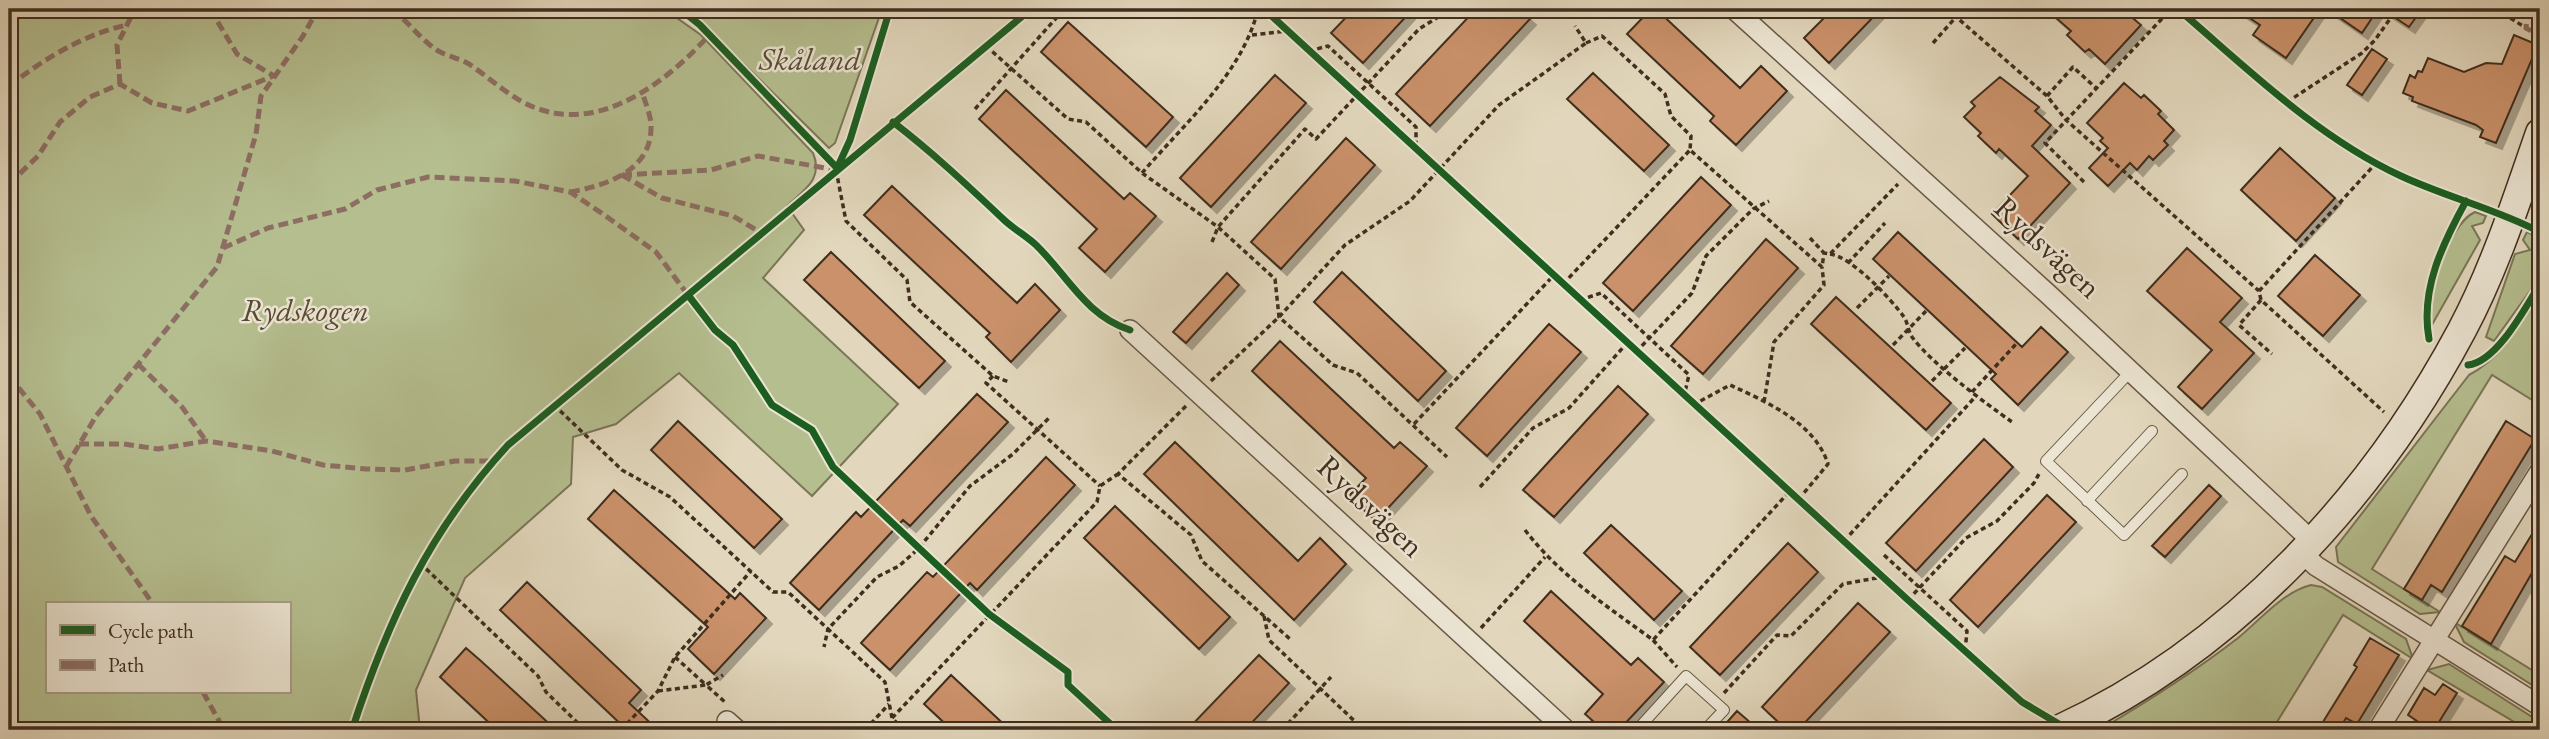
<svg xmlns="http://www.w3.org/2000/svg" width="2549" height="739" viewBox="0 0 2549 739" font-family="'EB Garamond',serif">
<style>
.green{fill:#b5be8f;stroke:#7a7657;stroke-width:2;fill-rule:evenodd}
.building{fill:#ca916a;stroke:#402e1f;stroke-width:2;filter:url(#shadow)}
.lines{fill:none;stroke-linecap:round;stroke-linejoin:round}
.lane-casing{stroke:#685846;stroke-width:12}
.street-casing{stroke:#685846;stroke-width:22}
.secondary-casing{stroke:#402e1f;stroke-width:31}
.path{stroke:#402e1f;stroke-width:3.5;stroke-dasharray:5 3.5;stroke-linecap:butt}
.lane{stroke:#ece5d3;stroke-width:10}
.street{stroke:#ece5d3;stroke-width:19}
.secondary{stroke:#ece5d3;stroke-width:28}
.quiet{stroke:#8d6e63;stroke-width:5;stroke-dasharray:10 5;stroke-linecap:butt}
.cycleway-casing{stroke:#ece5d3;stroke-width:11}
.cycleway{stroke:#1b5e20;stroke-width:7}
.labels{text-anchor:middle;stroke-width:5;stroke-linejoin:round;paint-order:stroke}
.park-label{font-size:32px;font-style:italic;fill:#574b35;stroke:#ece5d3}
.street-label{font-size:32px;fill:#402e1f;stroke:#ece5d3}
</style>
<defs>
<filter id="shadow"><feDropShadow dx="6" dy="6" stdDeviation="0" flood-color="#0004"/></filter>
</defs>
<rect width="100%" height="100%" fill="#e2d7bc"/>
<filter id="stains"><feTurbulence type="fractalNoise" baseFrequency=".00286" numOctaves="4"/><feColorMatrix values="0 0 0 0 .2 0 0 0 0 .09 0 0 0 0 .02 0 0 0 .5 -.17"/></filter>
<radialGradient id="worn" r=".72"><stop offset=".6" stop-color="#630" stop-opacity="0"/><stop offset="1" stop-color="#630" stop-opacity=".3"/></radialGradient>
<path class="green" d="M 9,9 L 664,9 L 701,35 L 813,153 C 824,179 804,190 787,206 L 804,230 L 763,278 L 898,404 L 812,496 L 679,373 L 616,424 L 573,437 L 571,484 L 465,578 L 416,690 L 420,730 L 9,730 ZM 289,604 L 289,692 L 47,692 L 47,604 Z
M 688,9 L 882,9 L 835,143 L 829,148 Z
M 2475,212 L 2486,216 L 2483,223 L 2472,226 L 2480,240 L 2429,330 C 2426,300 2447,225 2475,212 Z
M 2527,232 L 2540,238 L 2540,277 L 2494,341 L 2486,337 L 2515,254 L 2530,250 L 2523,240 Z
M 2540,293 L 2540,405 L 2492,375 L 2372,569 L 2440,612 L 2420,614 L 2338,562 L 2336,547 L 2469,375 C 2503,357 2519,325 2540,293 Z
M 2311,585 L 2322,587 L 2406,639 L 2413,659 L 2343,615 L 2272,730 L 2099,730 C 2147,702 2194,672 2238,638 C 2260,620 2283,592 2311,585 Z
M 2454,622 L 2540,675 L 2540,690 L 2464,642 Z
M 2449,664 L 2540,722 L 2540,730 L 2528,730 L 2427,670 Z"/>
<path class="building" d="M 1354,9 L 1413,9 L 1363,63 L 1331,33 Z
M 1476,9 L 1519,9 L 1530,19 L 1430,126 L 1396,94 Z
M 1651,9 L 1656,9 L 1740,88 L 1761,66 L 1787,91 L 1736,145 L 1710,121 L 1714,116 L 1627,34 Z
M 1833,9 L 1881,9 L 1829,63 L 1804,38 Z
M 2046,9 L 2122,9 L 2141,25 L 2105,64 L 2089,49 L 2085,52 L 2067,35 L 2071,31 Z
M 2236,9 L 2320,9 L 2286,58 L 2253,35 L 2260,25 Z
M 2327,9 L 2378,9 L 2362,33 Z
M 2382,9 L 2422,9 L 2409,27 Z
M 1068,22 L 1173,117 L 1146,147 L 1041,52 Z
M 2514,35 L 2538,45 L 2496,143 L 2480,137 L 2483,130 L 2476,125 L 2412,101 L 2413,97 L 2403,93 L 2410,75 L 2415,78 L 2418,71 L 2422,72 L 2428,58 L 2464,72 L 2486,63 L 2502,64 Z
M 2372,49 L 2387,59 L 2362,95 L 2347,85 Z
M 1593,73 L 1669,145 L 1644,171 L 1567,99 Z
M 1275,75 L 1306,103 L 1211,207 L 1180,178 Z
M 2000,77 L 2039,107 L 2035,111 L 2051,125 L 2032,146 L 2070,183 L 2018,239 L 1992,214 L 2028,176 L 1999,149 L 1996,153 L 1978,136 L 1981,133 L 1964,117 L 1975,106 L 1971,102 Z
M 2124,83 L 2141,98 L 2144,95 L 2161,111 L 2158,114 L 2174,130 L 2164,141 L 2168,145 L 2153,160 L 2149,156 L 2137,170 L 2130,163 L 2108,186 L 2089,168 L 2108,148 L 2100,141 L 2103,138 L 2087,123 Z
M 1006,90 L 1124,199 L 1130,193 L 1156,216 L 1105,272 L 1079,248 L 1097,229 L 979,119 Z
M 1346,138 L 1375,165 L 1281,269 L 1251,242 Z
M 2280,148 L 2335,198 L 2296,241 L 2241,190 Z
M 1701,177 L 1731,205 L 1633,311 L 1603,283 Z
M 892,186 L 1017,303 L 1035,284 L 1060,310 L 1011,362 L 986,337 L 990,333 L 864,215 Z
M 1898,232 L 2022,347 L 2041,327 L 2068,352 L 2018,405 L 1991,379 L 1996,374 L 1873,259 Z
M 1766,239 L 1798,268 L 1703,374 L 1671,346 Z
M 2187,248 L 2242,298 L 2220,322 L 2254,353 L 2202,409 L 2178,387 L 2212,350 L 2147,291 Z
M 831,252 L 945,361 L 919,388 L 804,280 Z
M 2315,255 L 2360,295 L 2323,336 L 2278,296 Z
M 1342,272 L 1446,371 L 1418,401 L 1314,302 Z
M 1227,273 L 1239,285 L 1186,343 L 1173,332 Z
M 1836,297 L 1951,403 L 1926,430 L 1811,324 Z
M 1549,324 L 1581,352 L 1487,456 L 1456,428 Z
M 1280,341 L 1394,448 L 1400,442 L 1427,466 L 1376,521 L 1349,496 L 1366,478 L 1252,371 Z
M 1618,386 L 1648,414 L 1554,517 L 1523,490 Z
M 977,394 L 1008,422 L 910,526 L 903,520 L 819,610 L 790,583 L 856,512 L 861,517 Z
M 678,421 L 782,519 L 754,548 L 651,450 Z
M 2506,421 L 2535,439 L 2442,592 L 2431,585 L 2422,600 L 2404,589 Z
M 1984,439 L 2013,467 L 1916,571 L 1886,543 Z
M 1175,442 L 1298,561 L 1320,538 L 1346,564 L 1294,620 L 1144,474 Z
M 1046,457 L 1075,485 L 977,590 L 970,583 L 890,670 L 861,643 L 927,572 L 933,577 Z
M 2209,485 L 2221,496 L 2165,557 L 2152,546 Z
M 614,490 L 735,599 L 740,593 L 766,618 L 714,674 L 688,649 L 708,627 L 588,519 Z
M 2047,495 L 2076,522 L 1978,627 L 1950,600 Z
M 1115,506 L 1230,617 L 1199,649 L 1084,538 Z
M 2540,521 L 2540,559 L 2491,644 L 2462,626 L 2505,556 L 2515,562 Z
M 1611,525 L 1682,591 L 1654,620 L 1584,553 Z
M 1788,543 L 1818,572 L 1720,675 L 1690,647 Z
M 527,582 L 641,690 L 629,703 L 658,730 L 627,730 L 500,610 Z
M 1551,591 L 1631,665 L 1638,658 L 1664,682 L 1619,730 L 1603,730 L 1585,714 L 1603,694 L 1524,621 Z
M 1858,603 L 1890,632 L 1798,730 L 1787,730 L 1762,707 Z
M 2370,638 L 2399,655 L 2357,724 L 2346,718 L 2339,730 L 2318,730 L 2357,667 L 2354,665 Z
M 466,648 L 481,661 L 556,730 L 497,730 L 440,677 Z
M 1259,655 L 1289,683 L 1245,730 L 1187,730 Z
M 951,675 L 1010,730 L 952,730 L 924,704 Z
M 2443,684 L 2457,693 L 2434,730 L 2411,730 L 2417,721 L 2408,715 L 2424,688 L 2435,695 Z
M 1737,711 L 1759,730 L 1720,730 Z"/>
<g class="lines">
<defs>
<path id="lane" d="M 2131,371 L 2046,461 L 2124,535 L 2182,474
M 2087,501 L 2152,431
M 1637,730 L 1686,676 L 1724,710 L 1705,730"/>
<path id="street" d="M 1734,9 L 2049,295 L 2312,541
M 1130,330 L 1566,730
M 2302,553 L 2316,566 L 2540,706
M 727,721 L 737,730
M 2378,730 L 2540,471"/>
<path id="secondary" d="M 2058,730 C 2233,650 2373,497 2462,330 C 2495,268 2517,199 2540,133"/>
</defs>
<use href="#lane" class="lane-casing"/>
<use href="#street" class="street-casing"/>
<use href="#secondary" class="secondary-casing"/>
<path class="path" d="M 1947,9 L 2047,96 L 2066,120 L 2259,291 L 2261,300 L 2384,412
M 2496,9 L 2526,28
M 1252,35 L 1287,31
M 1586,43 L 1602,36 L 1665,94 L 1671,116 L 1691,136 L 1690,150 L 1822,267 L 1824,253 L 1830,254 L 1898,184
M 1933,43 L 1956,17
M 986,46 L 1068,119 L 1086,122 L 1142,173 L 1218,227 L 1275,279 L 1279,317 L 1333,365 L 1357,373 L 1447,457
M 1309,51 L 1328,46 L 1416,127 L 1416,148
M 2047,96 L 2073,67 L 2096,88
M 2287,102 L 2362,53 L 2375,40 L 2397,9
M 975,109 L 1058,16
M 2534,110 L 2540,92
M 836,170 L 846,221 L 907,280 L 910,302 L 993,376 L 1009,382
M 1142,173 C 1184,124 1243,73 1258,9
M 2084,182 L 2045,143 L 2171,9
M 1810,238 L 1824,253
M 1212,242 L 1218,227 L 1305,129 L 1316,139 L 1419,29 L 1451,9
M 1830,254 C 1852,257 1891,299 1904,317 C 1908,323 1908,331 1912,337 C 1932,364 1984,402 2012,422
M 1848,263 L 1885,223
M 1563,284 L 1690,150
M 2259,291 L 2377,162
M 1580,300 L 1601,293 L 1689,375 L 1684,396
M 2261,300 L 2239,325 L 2272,354
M 1857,308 L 1889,276
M 1893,345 L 1926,311
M 1636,352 L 1692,293 L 1706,256 L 1753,209 L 1769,201
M 993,376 L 986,383 L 1100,486
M 1211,381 L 1279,317 L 1345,245 L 1410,201 L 1499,105 L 1586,43 L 1575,26
M 1932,381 L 1965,348
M 1972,392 L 2017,343
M 1764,402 L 1774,342 L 1824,285 L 1822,267
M 554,405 L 622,470 L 670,497 L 773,592 L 788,592 L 828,629 L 824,647
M 1693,405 L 1730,385 C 1767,402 1815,423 1828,464 L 1798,500
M 1186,406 L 1118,474 L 1191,535 L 1202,561 L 1290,639
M 1414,424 L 1554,275
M 1480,487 L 1533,428 L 1569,408 L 1627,343
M 1525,530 C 1560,576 1607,606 1653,640 L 1789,492
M 1844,541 L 1976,396
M 1884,555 L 1967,631 L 1965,652
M 420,563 L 538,676 L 546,692 L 585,730
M 1908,600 L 1966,538 L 1997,521 L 2034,483 L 2040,472
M 1264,616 L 1269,640 L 1364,730
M 1481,628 L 1545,557
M 1653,640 L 1677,667
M 675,657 L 706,685 L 723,675
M 658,691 L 706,685 L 726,703
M 1724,693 L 1777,635 L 1791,636 L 1843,584 L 1882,577
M 892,718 L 885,682 L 828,629 L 877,577 L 899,566 L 918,549 L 970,486 L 1013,454 L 1050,417
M 621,730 L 658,691 L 675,657 L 751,571
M 865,730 L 889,704
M 904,730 L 892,718 L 1097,502 L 1100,486 L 1118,474
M 1115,730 L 1116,729
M 1282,730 L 1331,677
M 1523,730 L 1530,724
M 2021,730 L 2036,723"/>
<use href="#lane" class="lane"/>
<use href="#street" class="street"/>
<use href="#secondary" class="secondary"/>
<path class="quiet" d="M 210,9 L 237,54 L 274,76
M 392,9 C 407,21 420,38 435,49 C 445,56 459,58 469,64 C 493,80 514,102 542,110 C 605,130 669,80 709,35
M 2528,9 L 2526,28 L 2540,36
M 120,84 L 117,45 L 135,9
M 9,86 C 44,59 84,34 127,25
M 622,175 L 711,170 L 758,156 L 836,170
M 622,175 L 662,198 L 733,216 L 763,234
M 9,184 L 38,156 L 60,122 L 90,97 L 120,84 L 152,103 L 188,111 L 273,76
M 570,192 C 604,186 650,172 651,129 C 652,117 645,103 642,91
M 223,248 L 268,228 L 345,209 L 377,190 L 428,177 L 515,181 L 570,192 L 603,214 L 656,252 L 691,299
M 138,364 L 182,407 L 206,441
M 9,376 L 40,414 L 91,516 L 153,604
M 79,444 L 124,444 L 158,449 L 206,441 L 272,451 L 323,465 L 366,469 L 405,470 L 455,461 L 493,461
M 66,467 L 96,416 L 217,267 L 256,134 L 261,96 L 303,36 L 318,9
M 203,692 L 224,730"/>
<defs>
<path id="cycleway" d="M 680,9 L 700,25 L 837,168
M 1264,9 L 1908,600 L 2022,702 L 2069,730
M 2178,9 C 2248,69 2317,137 2401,176 C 2446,197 2496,209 2540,232
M 893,122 C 932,152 966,184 1002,218 C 1012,228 1025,235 1036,245 C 1068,276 1085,315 1130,330
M 839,164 L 850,140 L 890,9
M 688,295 L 715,330 L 733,345 L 772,405 L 812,430 L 833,467 L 989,614 L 1068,672 L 1068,685 L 1117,730
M 2429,339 C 2420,289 2443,243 2466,201
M 2468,365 C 2497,362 2525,308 2540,284
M 352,730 C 388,620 429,531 508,445 L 1031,9"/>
</defs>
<use href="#cycleway" class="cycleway-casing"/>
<use href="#cycleway" class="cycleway"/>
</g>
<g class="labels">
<g class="park-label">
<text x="810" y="70">Skåland</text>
<text x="305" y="321">Rydskogen</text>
</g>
<g class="street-label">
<text transform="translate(2048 247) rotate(43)" y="11">Rydsvägen</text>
<text transform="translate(1371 506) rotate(43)" y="11">Rydsvägen</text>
</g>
</g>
<rect width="2549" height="739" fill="none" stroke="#e2d7bc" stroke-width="35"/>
<rect x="10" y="10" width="2528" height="718" fill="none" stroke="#402e1f" stroke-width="3.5"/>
<rect x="18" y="18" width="2514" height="704" fill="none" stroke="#402e1f" stroke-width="2"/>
<rect x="46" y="602" width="245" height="91" fill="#ece5d3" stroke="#a79c8b" stroke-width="2"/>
<rect x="60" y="625" width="35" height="10" fill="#1b5e20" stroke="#a79c8b" stroke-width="2"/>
<text x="108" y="638" font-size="21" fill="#402e1f">Cycle path</text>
<rect x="60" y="660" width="35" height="10" fill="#8d6e63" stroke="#a79c8b" stroke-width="2"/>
<text x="108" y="672" font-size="21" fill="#402e1f">Path</text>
<rect width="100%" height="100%" filter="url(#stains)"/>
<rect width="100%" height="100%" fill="url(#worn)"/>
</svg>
